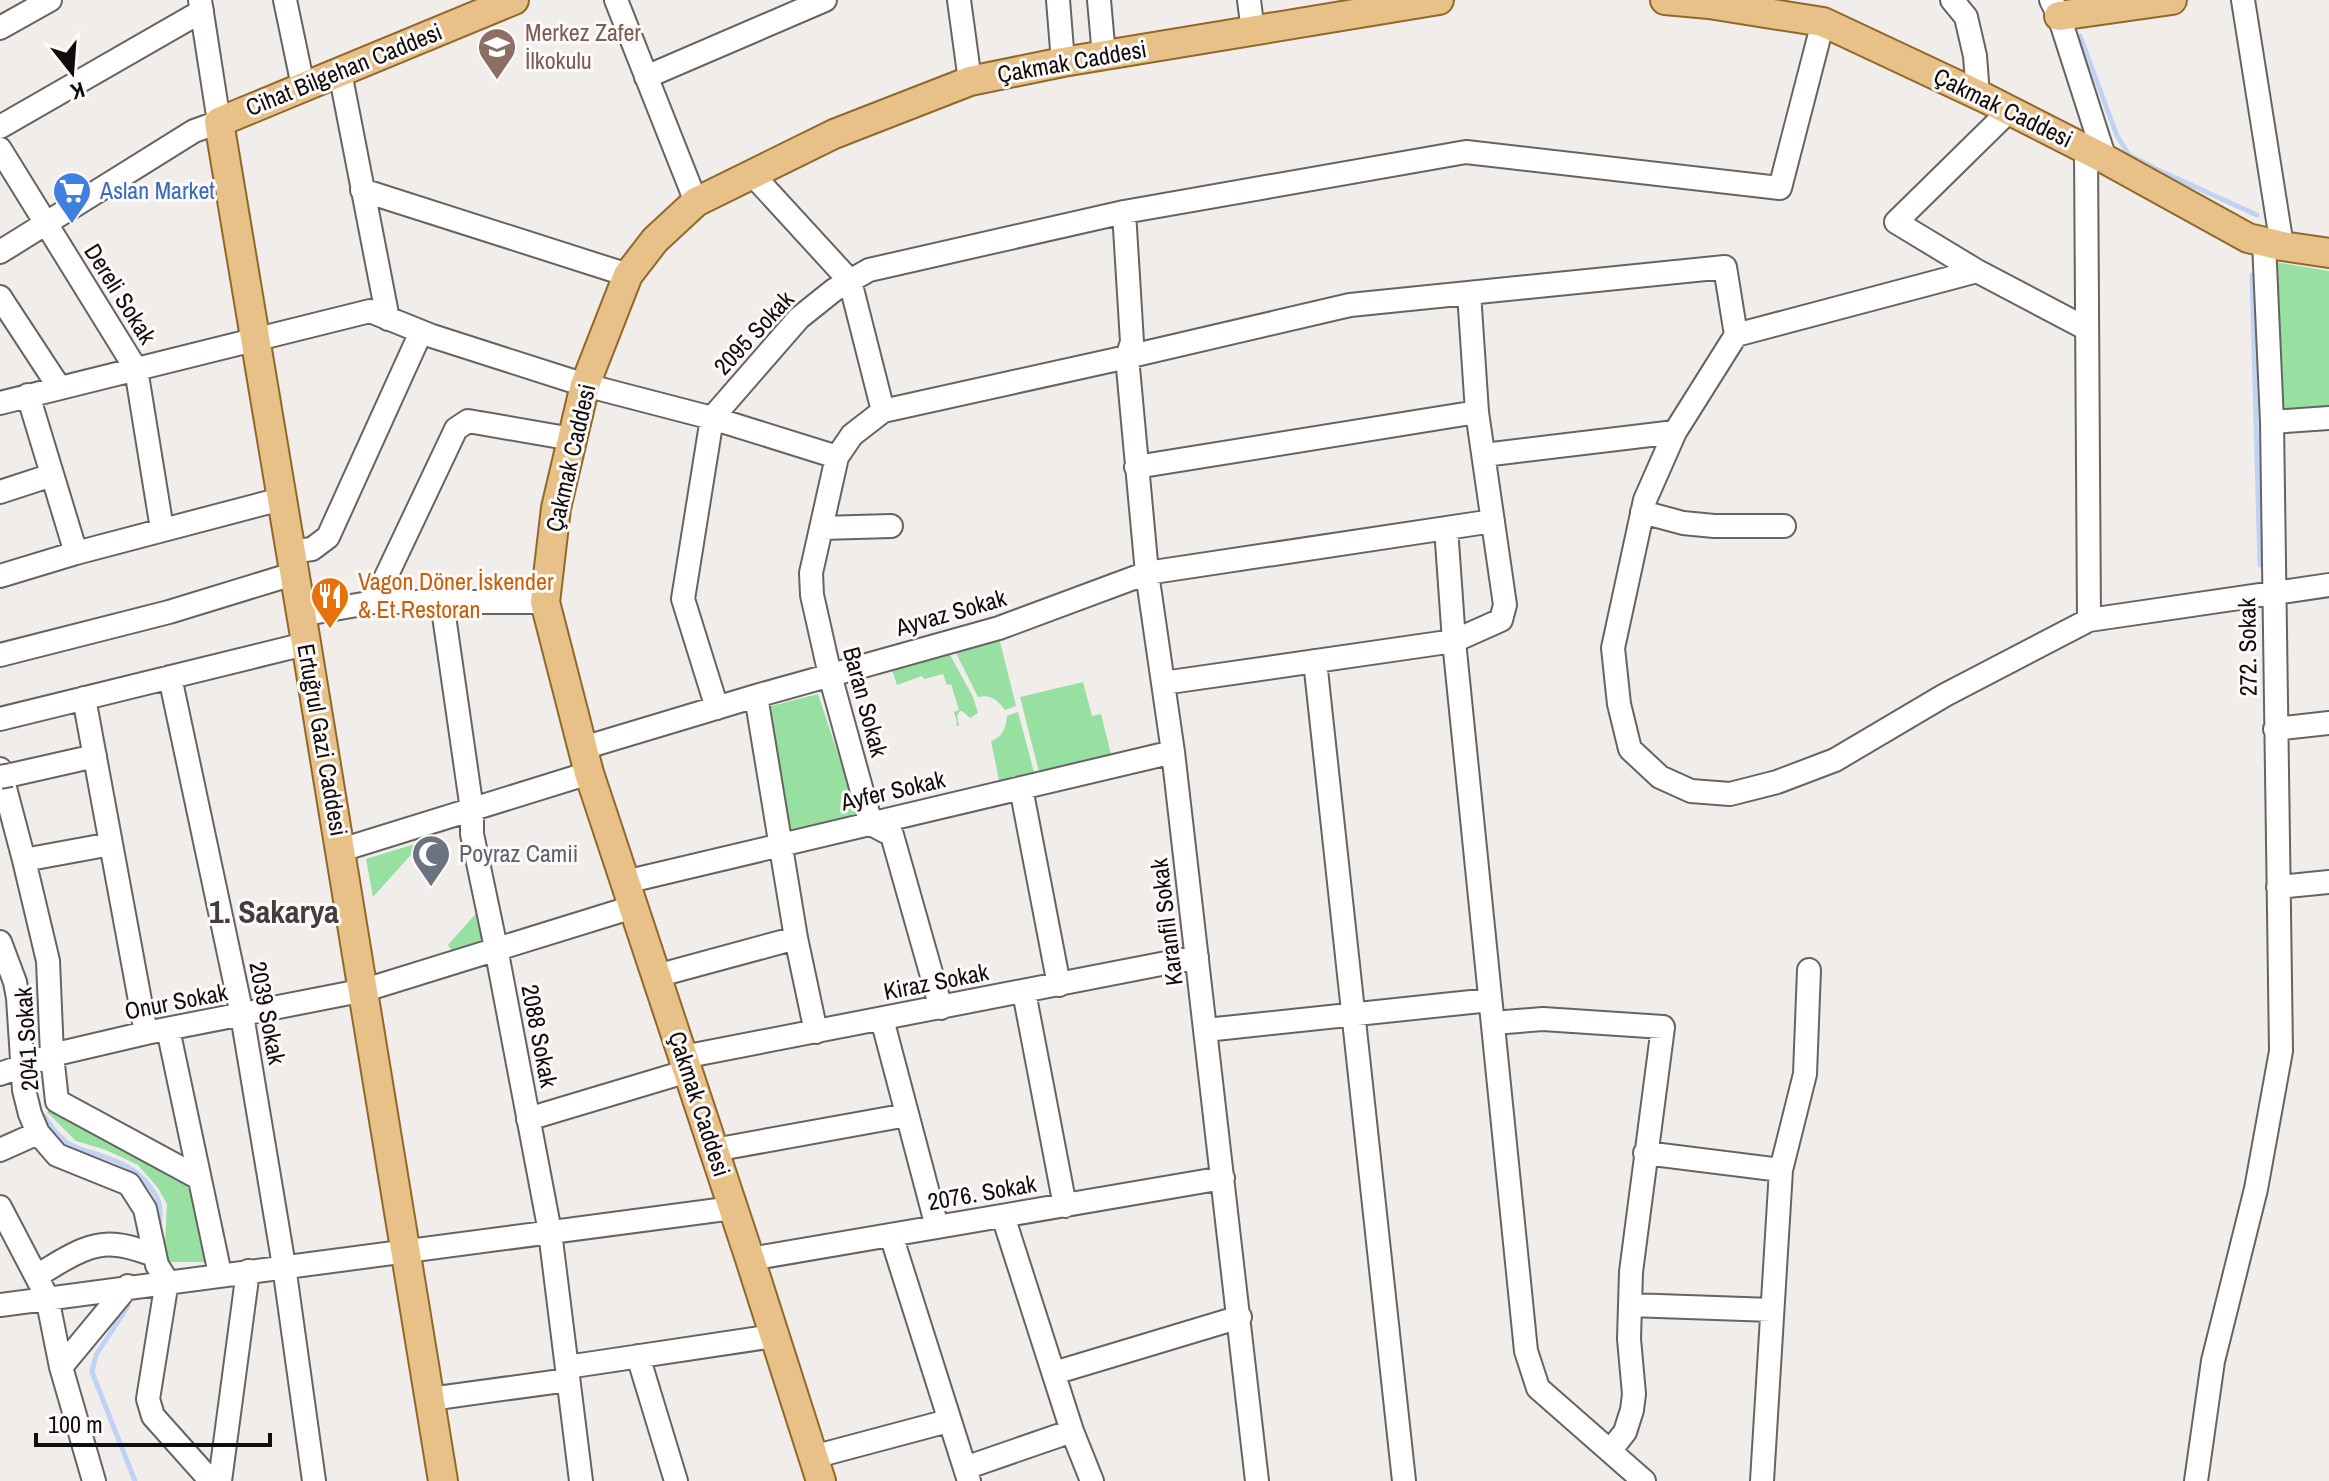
<svg xmlns="http://www.w3.org/2000/svg" width="2329" height="1481" viewBox="0 0 2329 1481" font-family="'Archivo Narrow',sans-serif">
<style>
.green{fill:#97e0a1}
.lines{fill:none;stroke-linecap:round;stroke-linejoin:round}
.stream{stroke:#c1d3f4;stroke-width:5}
.minor-casing{stroke:#666362;stroke-width:26}
.major-casing{stroke:#916829;stroke-width:32}
.minor{stroke:#fff;stroke-width:22}
.major{stroke:#e7c188;stroke-width:28}
.minor-bridge-casing{stroke:#666362;stroke-width:26;stroke-linecap:butt}
.minor-bridge{stroke:#fff;stroke-width:22}
.labels{text-anchor:middle;stroke-width:6;stroke-linejoin:round;paint-order:stroke}
.education-label{font-size:24px;fill:#785e54;stroke:#fefaf9;text-anchor:start}
.street-label{font-size:24px;fill:#0f0e0d;stroke:#fefaf9}
.shop-label{font-size:24px;fill:#366cbe;stroke:#fefaf9;text-anchor:start}
.food-label{font-size:24px;fill:#c56008;stroke:#fefaf9;text-anchor:start}
.worship-label{font-size:24px;fill:#5b616d;stroke:#fefaf9;text-anchor:start}
.district-label{font-size:32px;font-weight:bold;fill:#413e3d;stroke:#fefaf9}
</style>
<rect width="100%" height="100%" fill="#f0edeb"/>
<path class="green" d="M 2275,262 L 2329,271 L 2329,408 L 2289,410 L 2281,408 Z
M 999,638 L 1016,706 L 1005,710 C 998,700 990,694 978,697 L 955,651 Z
M 949,653 L 973,697 L 978,713 L 970,718 L 962,711 L 960,711 L 957,716 L 959,725 L 956,726 L 957,722 L 954,712 L 959,710 L 951,684 L 947,685 L 943,674 L 924,679 L 922,676 L 897,685 L 892,670 Z
M 1083,682 L 1092,716 L 1101,714 L 1111,754 L 1039,772 L 1020,697 Z
M 818,694 L 858,814 L 856,819 L 786,832 L 771,706 Z
M 1018,712 L 1035,776 L 1000,785 L 991,741 C 1003,737 1006,727 1007,716 Z
M 415,844 L 417,848 L 373,897 L 366,859 Z
M 480,909 L 486,936 L 481,943 L 452,951 L 448,945 Z
M 60,1106 L 193,1183 L 211,1262 L 164,1262 L 167,1204 L 158,1188 L 138,1165 L 106,1150 L 76,1141 L 47,1112 Z"/>
<g class="lines">
<path class="stream" d="M 2080,36 L 2117,136 L 2129,155 L 2158,170 L 2257,215
M 2252,275 L 2260,565
M 44,1116 C 51,1127 58,1136 69,1144 C 76,1148 85,1151 93,1153 C 120,1162 139,1168 155,1194 C 161,1204 162,1219 157,1230
M 128,1306 L 96,1355 L 92,1372 L 135,1481"/>
<defs>
<path id="minor" d="M 285,0 L 303,86
M 616,0 L 696,202
M 959,0 L 970,81
M 1058,0 L 1063,62
M 1099,0 L 1104,56
M 1249,0 L 1253,32
M 1952,0 L 1966,17 L 1975,56 L 1978,95
M 2051,0 L 2059,16 L 2105,159
M 2243,0 L 2282,246
M 0,28 L 50,0
M 340,72 L 388,319
M 646,77 L 825,0
M 2010,110 L 1896,222 L 1977,271 L 2087,329
M 0,127 L 202,11
M 0,149 L 136,369 L 162,529
M 2086,149 L 2089,620
M 752,174 L 850,281 L 883,411
M 362,190 L 628,275
M 1124,212 L 1132,342 L 1127,357 L 1147,573 L 1173,752 L 1257,1481
M 0,252 L 194,131 L 219,122 L 200,0
M 1977,271 L 1736,335 L 1675,432 L 1645,500 L 1613,648 L 1619,704 L 1630,749 L 1660,777 L 1691,791 L 1730,794 L 1777,782 L 1835,760 L 1945,695 L 2089,620 L 2329,585
M 0,297 L 59,387
M 28,395 L 76,553
M 0,403 L 370,311 L 432,336 L 585,385 L 712,418 L 837,457
M 2272,422 L 2329,418
M 1484,455 L 1675,432
M 1136,467 L 1477,412
M 0,492 L 52,475
M 1642,512 L 1683,523 L 1714,526 L 1784,526
M 821,528 L 891,526
M 1446,528 L 1454,641 L 1526,1351 L 1538,1388 L 1644,1481
M 290,552 L 312,549 L 328,537 L 421,332
M 0,576 L 76,553 L 281,499
M 374,602 L 456,429 L 468,421 L 572,439
M 442,602 L 472,810 L 472,834 L 496,948 L 550,1232 L 581,1481
M 300,615 L 374,602 L 545,602
M 0,655 L 169,612 L 293,574
M 1315,661 L 1404,1481
M 170,677 L 242,1015 L 284,1266 L 314,1481
M 1163,683 L 1454,641 L 1501,620 L 1505,605 L 1477,412 L 1469,293
M 756,696 L 796,938 L 816,1032
M 84,698 L 146,1033
M 717,708 L 683,599 L 712,418 L 799,318 L 834,290 L 869,270 L 1124,212 L 1466,152 L 1780,188 L 1823,22
M 0,719 L 305,644
M 2275,729 L 2329,723
M 583,748 L 756,696 L 999,628 L 1147,573 L 1493,521
M 0,769 L 24,860 L 48,961 L 52,1055 L 57,1101 L 199,1178
M 11,775 L 95,756
M 1021,788 L 1059,985
M 341,850 L 589,773
M 24,860 L 111,844
M 625,882 L 1173,752
M 2278,887 L 2329,882
M 0,942 L 15,982 L 18,998 L 24,1090 L 30,1114 L 38,1133 L 57,1155 L 129,1184 L 145,1209 L 157,1265 L 167,1281 L 148,1399 L 153,1416 L 211,1481
M 656,976 L 796,938
M 1024,992 L 1065,1206
M 941,1008 L 892,835 L 871,824 L 830,675 L 812,595 L 811,573 L 837,457 L 852,435 L 883,411 L 1127,357 L 1350,305 L 1725,267 L 1736,335
M 882,1019 L 937,1227
M 1493,1023 L 1543,1019 L 1663,1027 L 1631,1272 L 1629,1339 L 1634,1394 L 1632,1410 L 1625,1432 L 1610,1451
M 168,1029 L 220,1274
M 1206,1030 L 1490,1000
M 683,1057 L 1197,957
M 0,1074 L 52,1055 L 146,1033 L 365,990 L 633,907
M 528,1119 L 688,1071
M 0,1150 L 38,1133
M 714,1150 L 907,1115
M 1645,1153 L 1781,1170
M 0,1207 L 47,1297 L 61,1367 L 94,1481
M 1003,1216 L 1072,1431 L 1092,1481
M 891,1235 L 969,1481
M 750,1259 L 1223,1178
M 36,1276 C 61,1262 87,1241 117,1245 C 130,1246 142,1251 154,1255
M 0,1305 L 733,1208
M 1630,1305 L 1772,1310
M 638,1356 L 676,1481
M 61,1367 L 128,1286
M 567,1367 L 774,1336
M 1054,1373 L 1240,1317
M 430,1399 L 568,1380
M 813,1457 L 948,1421
M 965,1468 L 1072,1431
M 220,1481 L 248,1271
M 1762,1481 L 1781,1170 L 1805,1074 L 1809,970
M 2196,1481 L 2213,1361 L 2256,1189 L 2281,1051 L 2272,422 L 2264,242"/>
<path id="major" d="M 1665,0 L 1709,4 L 1823,22 L 1987,99 L 2105,159 L 2248,238 L 2282,246 L 2329,253
M 2059,16 L 2172,0
M 443,1481 C 372,1027 294,575 219,122 L 514,0
M 821,1481 L 750,1259 L 589,773 L 545,602 L 556,508 L 585,385 L 628,275 L 655,240 L 696,202 L 834,134 L 970,81 L 1063,62 L 1439,0"/>
</defs>
<use href="#minor" class="minor-casing"/>
<use href="#major" class="major-casing"/>
<use href="#minor" class="minor"/>
<use href="#major" class="major"/>
<defs>
<path id="minor-bridge" d="M 0,777 L 11,775"/>
</defs>
<use href="#minor-bridge" class="minor-bridge-casing"/>
<use href="#minor-bridge" class="minor-bridge"/>
</g>
<defs>
<symbol id="school-pin" viewBox="-11 -11 22 30"><path d="M0 17L-7.5 6A9.5 9.5 0 1 1 7.5 6Z" fill="#8d6e63" stroke="#fefaf9"/><path d="M0-5L7-2L0 1L-7-2ZM-4 1L0 2.5L4 1V4Q0 6-4 4Z" fill="#fff"/></symbol>
<symbol id="supermarket-pin" viewBox="-11 -11 22 30"><path d="M0 17L-7.5 6A9.5 9.5 0 1 1 7.5 6Z" fill="#3f7fe0" stroke="#fefaf9"/><path d="M-6-5.5h2.5l.6 2H6L4.5 2H-2.5L-4.4-4H-6ZM-1.5 3.2a1.3 1.3 0 1 0 .1 0ZM3 3.2a1.3 1.3 0 1 0 .1 0Z" fill="#fff"/></symbol>
<symbol id="restaurant-pin" viewBox="-11 -11 22 30"><path d="M0 17L-7.5 6A9.5 9.5 0 1 1 7.5 6Z" fill="#e8710a" stroke="#fefaf9"/><path d="M-5-6h1v4h1v-4h1v4h1v-4h1v5L-1.5 .5V6h-2V.5L-5-1ZM5-6V6H3V1.5H1.5Q1.5-4 5-6Z" fill="#fff"/></symbol>
<symbol id="mosque-pin" viewBox="-11 -11 22 30"><path d="M0 17L-7.5 6A9.5 9.5 0 1 1 7.5 6Z" fill="#6b7280" stroke="#fefaf9"/><path d="M3.5-4.9A6 6 0 1 0 3.5 4.9A5 5 0 1 1 3.5-4.9Z" fill="#fff"/></symbol>
</defs>
<g fill-rule="evenodd">
<use href="#school-pin" x="475" y="25" width="44" height="60"/>
<use href="#supermarket-pin" x="50" y="169" width="44" height="60"/>
<use href="#restaurant-pin" x="308" y="574" width="44" height="60"/>
<use href="#mosque-pin" x="409" y="832" width="44" height="60"/>
</g>
<g class="labels">
<g class="education-label">
<text x="525" y="41">Merkez Zafer<tspan x="525" dy="28">İlkokulu</tspan></text>
</g>
<g class="street-label">
<text transform="translate(1072 62) rotate(-10)" y="8">Çakmak Caddesi</text>
<text transform="translate(344 70) rotate(-22)" y="8">Cihat Bilgehan Caddesi</text>
<text transform="translate(2003 108) rotate(26)" y="8">Çakmak Caddesi</text>
<text transform="translate(120 294) rotate(58)" y="8">Dereli Sokak</text>
<text transform="translate(754 333) rotate(-47)" y="8">2095 Sokak</text>
<text transform="translate(571 458) rotate(-77)" y="8">Çakmak Caddesi</text>
<text transform="translate(951 613) rotate(-16)" y="8">Ayvaz Sokak</text>
<text transform="translate(2248 647) rotate(-91)" y="8">272. Sokak</text>
<text transform="translate(865 702) rotate(75)" y="8">Baran Sokak</text>
<text transform="translate(322 740) rotate(80)" y="8">Ertuğrul Gazi Caddesi</text>
<text transform="translate(893 791) rotate(-13)" y="8">Ayfer Sokak</text>
<text transform="translate(1167 922) rotate(-97)" y="8">Karanfil Sokak</text>
<text transform="translate(936 982) rotate(-11)" y="8">Kiraz Sokak</text>
<text transform="translate(176 1002) rotate(-11)" y="8">Onur Sokak</text>
<text transform="translate(267 1013) rotate(79)" y="8">2039 Sokak</text>
<text transform="translate(539 1036) rotate(79)" y="8">2088 Sokak</text>
<text transform="translate(27 1039) rotate(-94)" y="8">2041 Sokak</text>
<text transform="translate(699 1104) rotate(72)" y="8">Çakmak Caddesi</text>
<text transform="translate(982 1193) rotate(-10)" y="8">2076. Sokak</text>
</g>
<g class="shop-label">
<text x="100" y="199">Aslan Market</text>
</g>
<g class="food-label">
<text x="358" y="590">Vagon Döner İskender<tspan x="358" dy="28">&amp; Et Restoran</tspan></text>
</g>
<g class="worship-label">
<text x="459" y="862">Poyraz Camii</text>
</g>
<g class="district-label">
<text x="274" y="923">1. Sakarya</text>
</g>
</g>
<g transform="translate(72 72) rotate(163)" stroke="#fefaf9" stroke-width="6" paint-order="stroke">
<path d="M0-6L14 30L0 20L-14 30Z" fill="#0f0e0d"/>
<text y="-12" font-size="22" font-weight="bold" text-anchor="middle" fill="#0f0e0d">K</text>
</g>
<path d="M36 1433v12h234v-12" fill="none" stroke="#0f0e0d" stroke-width="4"/>
<text x="48" y="1433" font-size="24" fill="#0f0e0d" stroke="#fefaf9" stroke-width="6" paint-order="stroke">100 m</text>
</svg>
